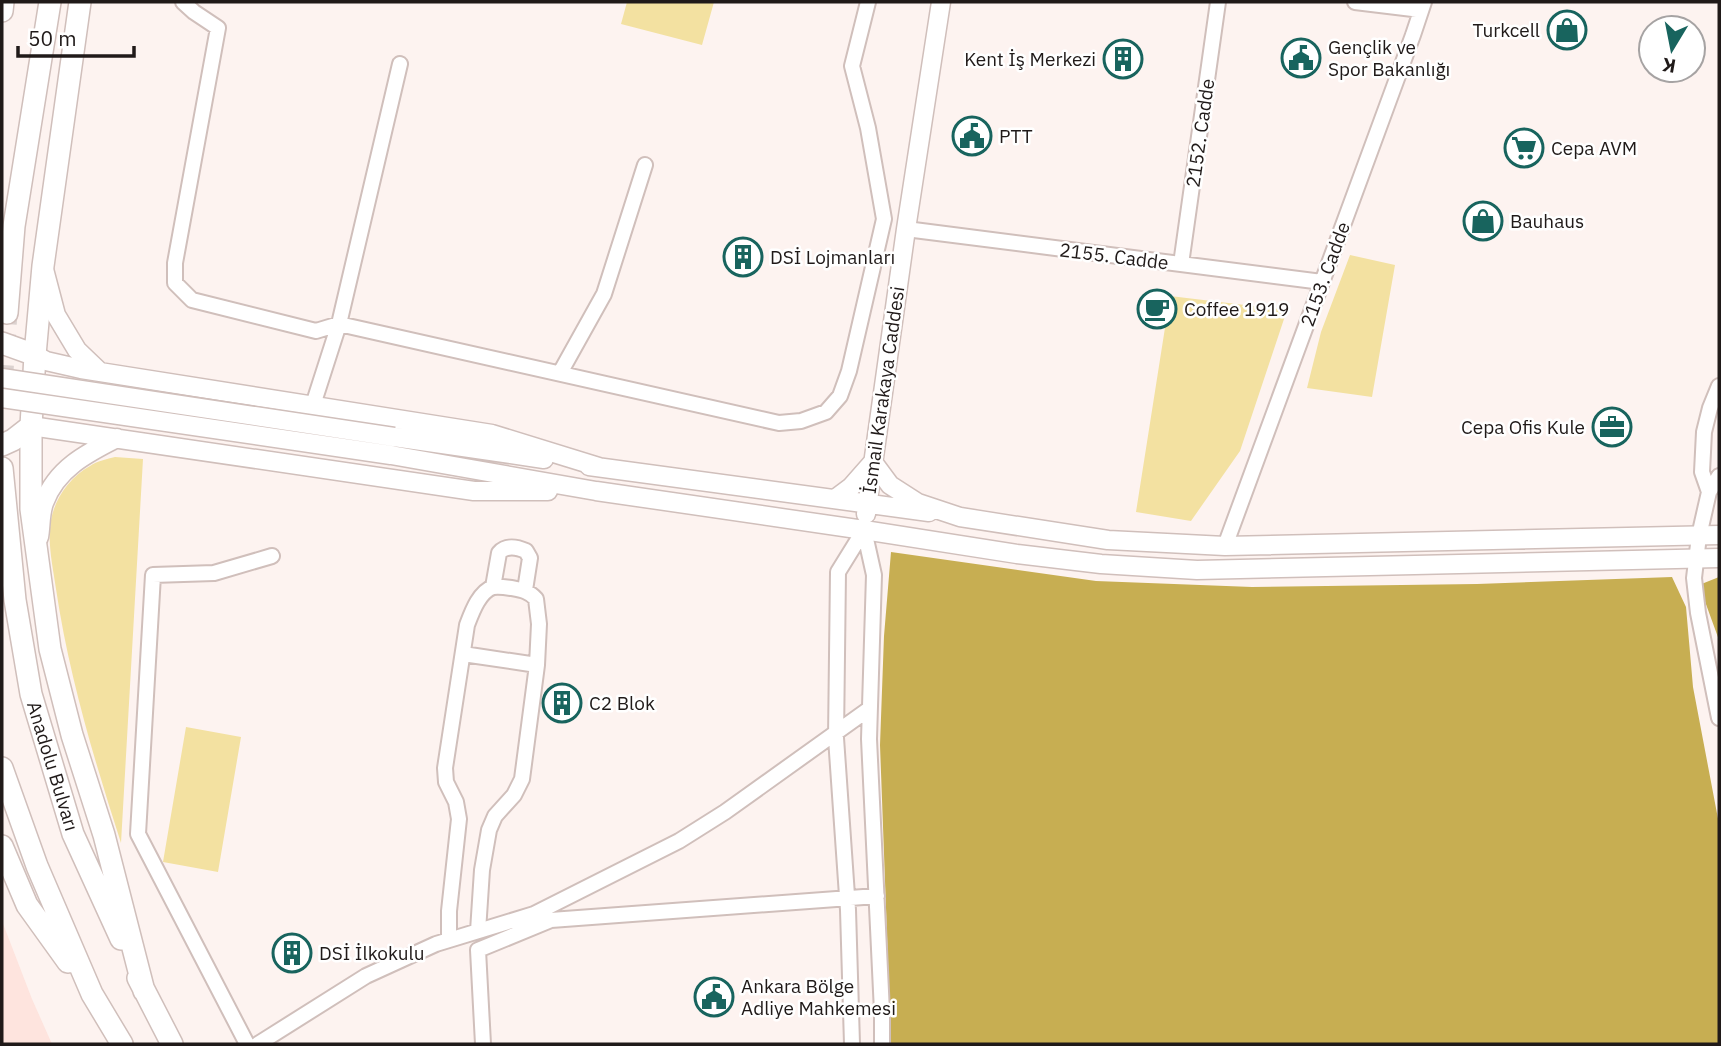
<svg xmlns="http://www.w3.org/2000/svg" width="1721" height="1046" viewBox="0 0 1721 1046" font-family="'IBM Plex Sans',sans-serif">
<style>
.built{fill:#fee4de}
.green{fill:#f3e1a1}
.forest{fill:#c7ae52}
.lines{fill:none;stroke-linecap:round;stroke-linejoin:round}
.primary-tunnel{stroke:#dcd2d0;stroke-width:21;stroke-dasharray:21 10;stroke-linecap:butt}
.minor-casing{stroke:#d0bfbb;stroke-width:18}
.tertiary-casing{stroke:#d0bfbb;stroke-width:21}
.primary-casing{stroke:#d0bfbb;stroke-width:24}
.minor{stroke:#fff;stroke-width:14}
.tertiary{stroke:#fff;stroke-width:18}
.primary{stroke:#fff;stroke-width:21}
.tertiary-bridge-casing{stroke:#d0bfbb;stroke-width:21;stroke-linecap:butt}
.tertiary-bridge{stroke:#fff;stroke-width:18}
.labels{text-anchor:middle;stroke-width:5;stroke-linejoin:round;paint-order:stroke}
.poi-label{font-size:19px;fill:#201a19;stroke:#fff;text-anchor:start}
.street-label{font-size:19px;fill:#201a19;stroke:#fff}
</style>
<rect width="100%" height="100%" fill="#fdf3f0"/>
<path class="built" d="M 2,921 L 32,999 L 52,1044 L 2,1044 Z"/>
<path class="green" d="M 627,2 L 714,2 L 702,45 L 621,24 Z
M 1350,255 L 1395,265 L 1372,397 L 1307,388 L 1321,332 Z
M 1170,296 L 1287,310 L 1240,451 L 1191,521 L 1136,512 Z
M 115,457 L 143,459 L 121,843 C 94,759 69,676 56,589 C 53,567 47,543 51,520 C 55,498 70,477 90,466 C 97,461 107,459 115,457 Z
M 186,727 L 241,737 L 218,872 L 163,862 Z"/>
<path class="forest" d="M 891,552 L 1096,581 L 1252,587 L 1477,584 L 1672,577 L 1686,607 L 1693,687 L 1719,824 L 1719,1044 L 891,1044 L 880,745 L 884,636 Z
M 1719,577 L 1719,640 L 1699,585 Z"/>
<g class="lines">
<path class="primary-tunnel" d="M 2,386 L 7,313"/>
<defs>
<path id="minor" d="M 183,2 L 194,12 L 218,28 L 175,263 L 175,283 L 192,300 L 316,331 L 339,324 L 779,423 L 801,421 L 826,412 L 840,396 L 849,371 L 884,219 L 868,128 L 852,66 L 868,2
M 1355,2 L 1421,10
M 906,229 L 1322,282
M 1181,264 L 1218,2
M 560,373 L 604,294 L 645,165
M 1719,386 L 1710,408 L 1704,432 L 1702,472 L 1709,492 L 1699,536 L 1694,578 L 1698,613 L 1719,718
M 313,405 L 339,324 L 400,64
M 1709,492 L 1719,476
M 864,530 L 874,575 L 869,739 L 882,1012 L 882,1044
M 1225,546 L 1413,35 L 1424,2
M 493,587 L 499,553 C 506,545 517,547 526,551 L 530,558 L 525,590
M 463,654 L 537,665
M 449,940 L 449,911 L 459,819 L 456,802 L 446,782 L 445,768 L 467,625 C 472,612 479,592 493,587 C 499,586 505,587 511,588 C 522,590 529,591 536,599 L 539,624 L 537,665 L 522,779 L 514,795 L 495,816 L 489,830 L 482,870 L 478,931
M 247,1044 L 138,834 L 153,575 L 214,573 L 272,556
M 258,1044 L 366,976 L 436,944 L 534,914 L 679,841 L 725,812 L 869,709
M 483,1044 L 478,950 L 551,920 L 877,896
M 852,1044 L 848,910 L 836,738 L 838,572 L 864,530"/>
<path id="tertiary" d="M 45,273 L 56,315 L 77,350 L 100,372
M 35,355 L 46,361 L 81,369 L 492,434 L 599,467
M 31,426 L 474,491 L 548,491
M 394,437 L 544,459
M 391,455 L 596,491 L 864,530 L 1017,554 L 1101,564 L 1197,570 L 1719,558
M 873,462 L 890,485 L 918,503 L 960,517 L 1108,540 L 1225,546 L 1719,535
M 589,466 L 929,512
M 835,499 L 851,487 L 873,462
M 866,514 L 906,229 L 941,2
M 39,537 C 41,526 40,514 44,503 C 56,469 87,453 117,438"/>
<path id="primary" d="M 80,2 L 43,266 L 35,355 L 31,426 L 31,509 L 50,649 L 72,735 L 104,835 L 144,991
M 2,11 L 3,2
M 7,313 L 14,226 L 50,2
M 2,343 L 35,355
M 2,445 L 13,440 L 31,426
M 2,468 L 15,600 L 31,694 L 73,834 L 121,939
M 2,768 L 37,866 L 92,994 L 122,1044
M 2,846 L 27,905 L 68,962
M 138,978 L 172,1044"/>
</defs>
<use href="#minor" class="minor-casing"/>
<use href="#tertiary" class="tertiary-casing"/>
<use href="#primary" class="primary-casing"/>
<use href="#minor" class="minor"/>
<use href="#tertiary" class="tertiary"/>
<use href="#primary" class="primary"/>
<defs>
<path id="tertiary-bridge" d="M 2,378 L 394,437
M 2,398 L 391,455"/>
</defs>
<use href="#tertiary-bridge" class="tertiary-bridge-casing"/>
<use href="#tertiary-bridge" class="tertiary-bridge"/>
</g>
<defs>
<symbol id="shop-ring" viewBox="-11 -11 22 22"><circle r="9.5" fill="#fff" stroke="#18645e" stroke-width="1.5"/><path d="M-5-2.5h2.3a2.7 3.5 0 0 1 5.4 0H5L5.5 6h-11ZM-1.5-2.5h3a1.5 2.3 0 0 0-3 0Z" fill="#18645e"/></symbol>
<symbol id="civic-ring" viewBox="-11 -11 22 22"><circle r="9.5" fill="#fff" stroke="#18645e" stroke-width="1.5"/><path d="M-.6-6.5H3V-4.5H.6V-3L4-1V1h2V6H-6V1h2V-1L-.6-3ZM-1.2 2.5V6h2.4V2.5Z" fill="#18645e"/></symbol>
<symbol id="building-ring" viewBox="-11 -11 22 22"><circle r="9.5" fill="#fff" stroke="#18645e" stroke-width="1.5"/><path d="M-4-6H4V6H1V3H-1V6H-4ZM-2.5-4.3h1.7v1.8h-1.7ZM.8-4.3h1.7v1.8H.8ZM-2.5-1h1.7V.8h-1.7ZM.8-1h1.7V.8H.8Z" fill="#18645e"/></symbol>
<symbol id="supermarket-ring" viewBox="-11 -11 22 22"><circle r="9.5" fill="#fff" stroke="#18645e" stroke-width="1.5"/><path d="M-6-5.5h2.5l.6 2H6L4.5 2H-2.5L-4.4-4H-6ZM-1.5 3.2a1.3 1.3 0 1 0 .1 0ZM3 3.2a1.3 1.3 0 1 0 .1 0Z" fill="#18645e"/></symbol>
<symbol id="cafe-ring" viewBox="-11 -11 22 22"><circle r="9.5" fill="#fff" stroke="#18645e" stroke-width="1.5"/><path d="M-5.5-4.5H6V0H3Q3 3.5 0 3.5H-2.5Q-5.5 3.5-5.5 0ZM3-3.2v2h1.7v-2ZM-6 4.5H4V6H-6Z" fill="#18645e"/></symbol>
<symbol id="office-ring" viewBox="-11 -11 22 22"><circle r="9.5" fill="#fff" stroke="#18645e" stroke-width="1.5"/><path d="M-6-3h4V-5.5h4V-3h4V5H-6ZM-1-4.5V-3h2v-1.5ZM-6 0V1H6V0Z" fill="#18645e"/></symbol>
</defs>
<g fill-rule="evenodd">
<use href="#shop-ring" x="1545" y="8" width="44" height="44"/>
<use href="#civic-ring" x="1279" y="36" width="44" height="44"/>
<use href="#building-ring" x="1101" y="37" width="44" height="44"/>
<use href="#civic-ring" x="950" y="114" width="44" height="44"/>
<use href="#supermarket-ring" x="1502" y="126" width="44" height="44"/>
<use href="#shop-ring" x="1461" y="199" width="44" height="44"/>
<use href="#building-ring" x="721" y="235" width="44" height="44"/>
<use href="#cafe-ring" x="1135" y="287" width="44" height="44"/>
<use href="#office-ring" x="1590" y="405" width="44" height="44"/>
<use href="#building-ring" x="540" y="681" width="44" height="44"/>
<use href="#building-ring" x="270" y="931" width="44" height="44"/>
<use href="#civic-ring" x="692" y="975" width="44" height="44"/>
</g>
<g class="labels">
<g class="poi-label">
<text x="1540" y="37" text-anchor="end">Turkcell</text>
<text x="1328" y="54">Gençlik ve<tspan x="1328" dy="22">Spor Bakanlığı</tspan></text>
<text x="1096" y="66" text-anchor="end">Kent İş Merkezi</text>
<text x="999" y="143">PTT</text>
<text x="1551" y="155">Cepa AVM</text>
<text x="1510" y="228">Bauhaus</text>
<text x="770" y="264">DSİ Lojmanları</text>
<text x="1184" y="316">Coffee 1919</text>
<text x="1585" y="434" text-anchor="end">Cepa Ofis Kule</text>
<text x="589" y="710">C2 Blok</text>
<text x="319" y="960">DSİ İlkokulu</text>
<text x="741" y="993">Ankara Bölge<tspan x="741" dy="22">Adliye Mahkemesi</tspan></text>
</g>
<g class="street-label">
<text transform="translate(1200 133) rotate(-82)" y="7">2152. Cadde</text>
<text transform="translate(1114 256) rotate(7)" y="7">2155. Cadde</text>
<text transform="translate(1325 274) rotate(-70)" y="7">2153. Cadde</text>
<text transform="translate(883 390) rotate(-82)" y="7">İsmail Karakaya Caddesi</text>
<text transform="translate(53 766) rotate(73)" y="7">Anadolu Bulvarı</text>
</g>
</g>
<rect width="1721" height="1046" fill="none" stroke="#201a19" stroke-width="7"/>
<g transform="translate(1672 49) rotate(190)"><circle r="33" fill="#ffffff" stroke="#a6a3a3" stroke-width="2"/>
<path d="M0-5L12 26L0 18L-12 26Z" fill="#18645e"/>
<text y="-10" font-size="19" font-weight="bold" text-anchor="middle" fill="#201a19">K</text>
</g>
<path d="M18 46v10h116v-10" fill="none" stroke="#201a19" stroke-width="3.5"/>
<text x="28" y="46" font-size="21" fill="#201a19" stroke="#ffffff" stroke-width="5" paint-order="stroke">50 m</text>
</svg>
